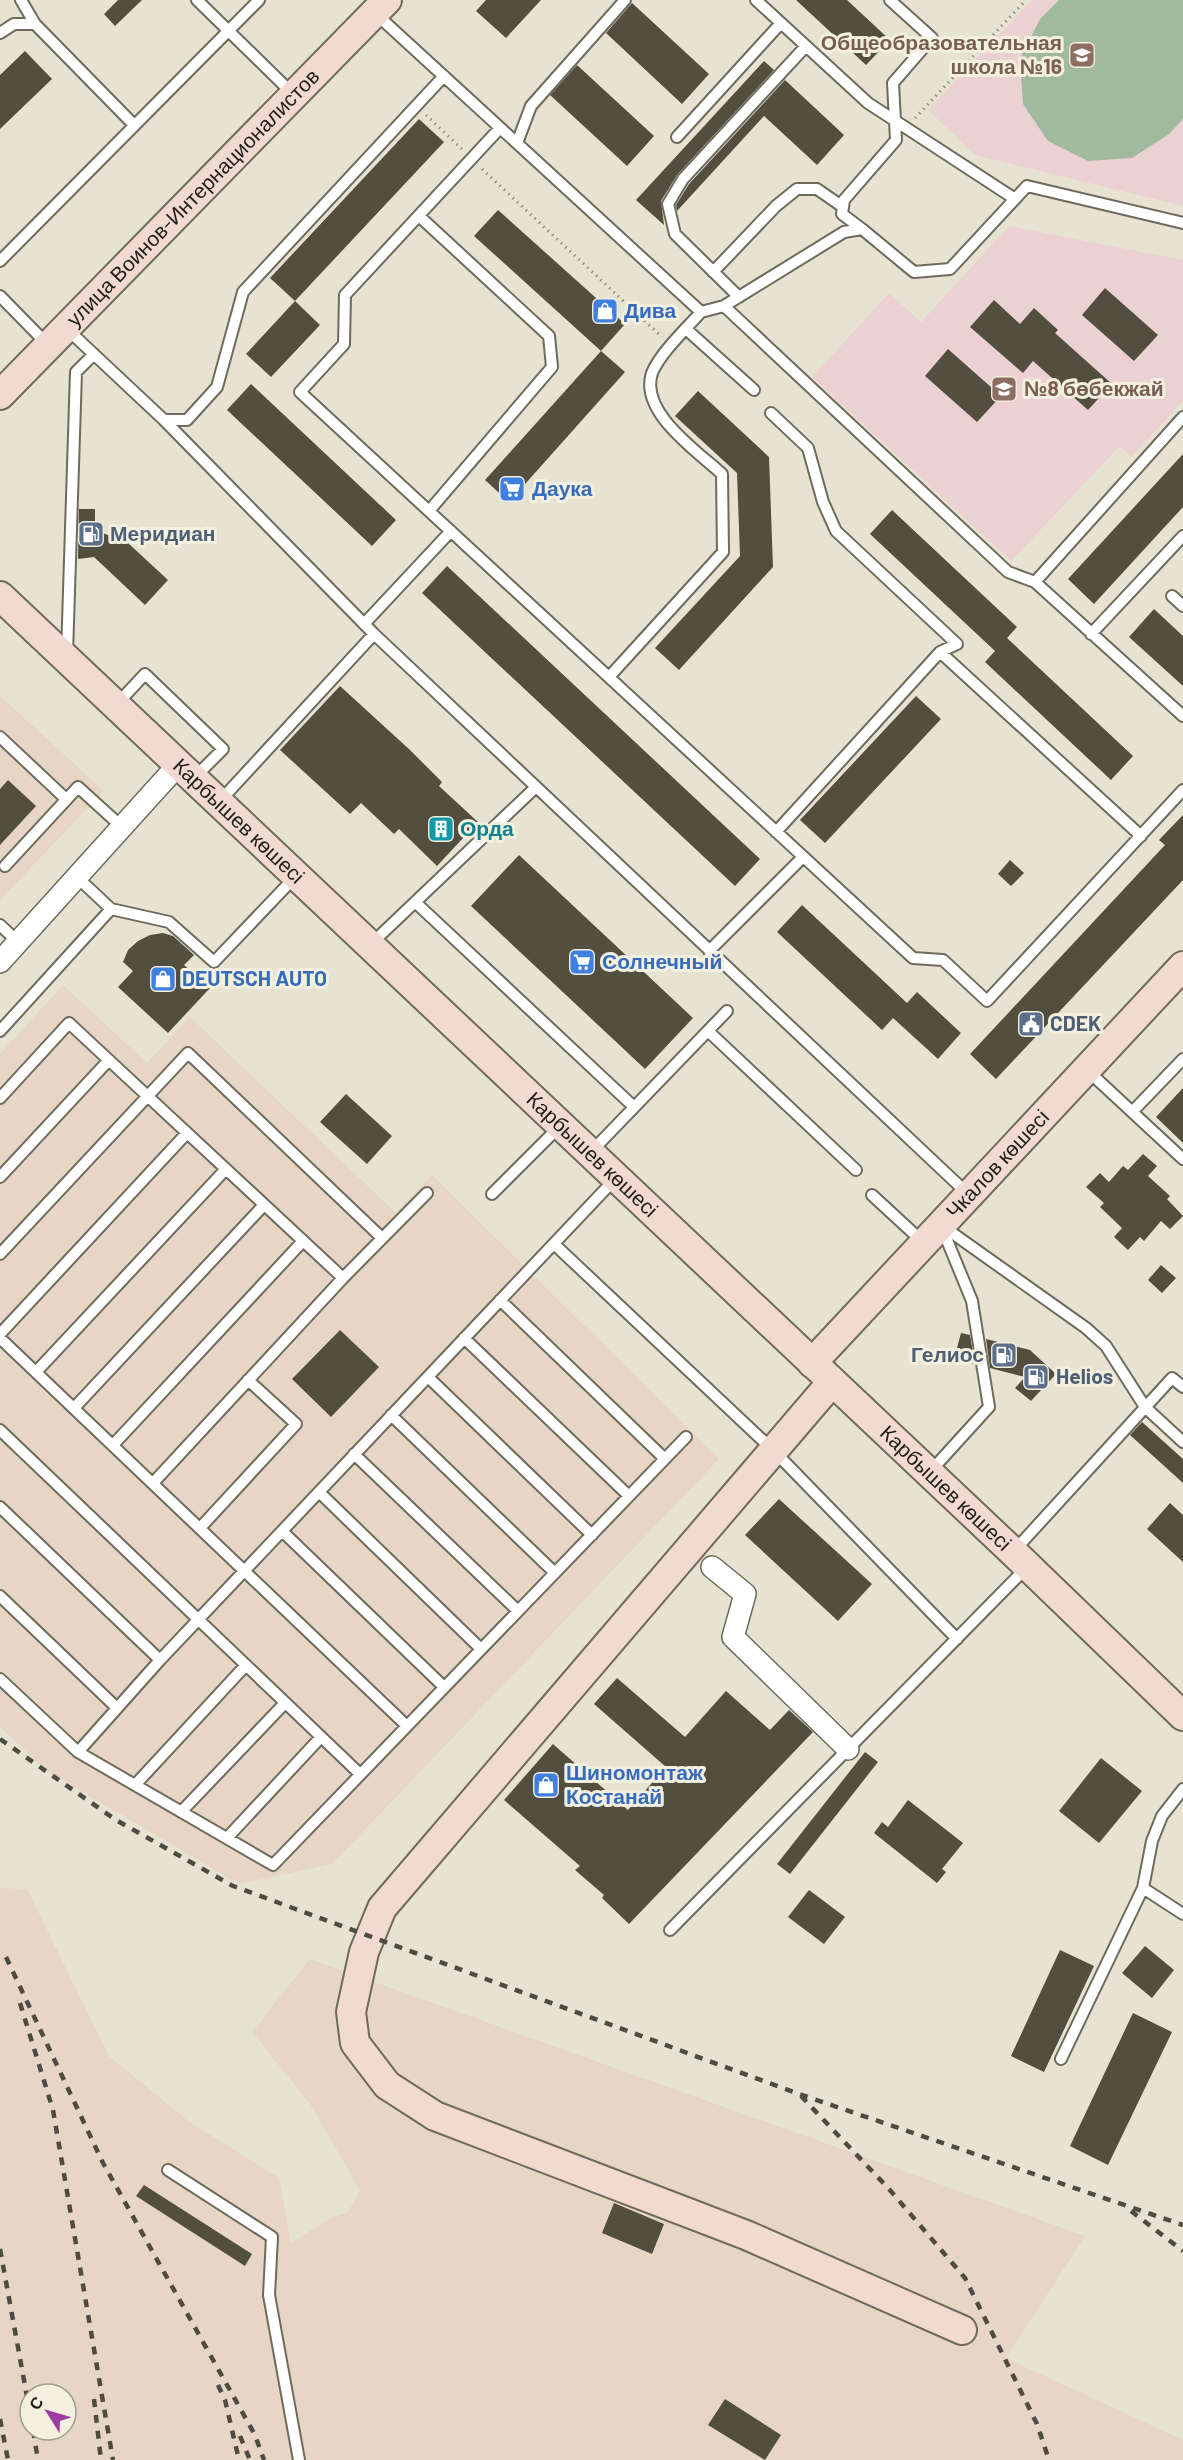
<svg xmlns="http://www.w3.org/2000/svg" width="1183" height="2460" viewBox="0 0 1183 2460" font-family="Barlow,sans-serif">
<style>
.industrial{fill:#e7d5c5;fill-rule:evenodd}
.education{fill:#ecd1d2}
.green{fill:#a0b99f}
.building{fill:#524e40}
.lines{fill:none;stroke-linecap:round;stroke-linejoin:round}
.lane-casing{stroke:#6e6b5c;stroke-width:14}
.street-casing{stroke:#6e6b5c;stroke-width:24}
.secondary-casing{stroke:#6e6b5c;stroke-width:32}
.path{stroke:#928f83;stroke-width:3;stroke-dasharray:1.5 4.5;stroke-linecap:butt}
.lane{stroke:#fff;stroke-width:10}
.street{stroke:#fff;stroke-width:21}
.secondary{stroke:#f2d9d1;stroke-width:28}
.rail{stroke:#4d4b42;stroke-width:4.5;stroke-dasharray:8 8;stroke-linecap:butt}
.labels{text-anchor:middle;stroke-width:6;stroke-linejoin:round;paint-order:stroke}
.education-label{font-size:21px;font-weight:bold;fill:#785e54;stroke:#f4f0df;text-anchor:end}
.street-label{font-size:21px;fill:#1f1e18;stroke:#f4f0df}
.shop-label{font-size:21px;font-weight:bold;fill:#366cbe;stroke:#f4f0df;text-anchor:start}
.service-label{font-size:21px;font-weight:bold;fill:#4e5e75;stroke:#f4f0df;text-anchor:start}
.culture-label{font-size:21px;font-weight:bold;fill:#0d838f;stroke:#f4f0df;text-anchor:start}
</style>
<rect width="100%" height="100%" fill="#e7e3d2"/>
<path class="industrial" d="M 0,696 L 104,791 L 0,900 Z
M 63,985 L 147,1063 L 190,1017 L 396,1213 L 432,1175 L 719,1459 L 332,1864 L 239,1884 L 47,1771 L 0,1727 L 0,1054 Z
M 0,1888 L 27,1889 L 109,2056 L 188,2121 L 279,2178 L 291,2243 L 331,2218 L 348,2212 L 360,2190 L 310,2104 L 252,2032 L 310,1959 L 1085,2236 L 1006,2358 L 1183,2440 L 1183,2460 L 0,2460 ZM 30,2394 L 66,2394 L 66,2430 L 30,2430 Z"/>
<path class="education" d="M 1032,0 L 1183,0 L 1183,206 L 975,155 L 928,110 Z
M 1009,226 L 1183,260 L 1183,401 L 1131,457 L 1120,446 L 1011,561 L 812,377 L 889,293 L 921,322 Z"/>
<path class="green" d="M 1059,0 L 1183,0 L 1183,119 L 1169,134 L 1132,158 L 1088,161 L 1048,141 L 1023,104 L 1020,59 L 1040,19 Z"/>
<path class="building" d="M 118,0 L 142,0 L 115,26 L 104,14 Z
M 486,0 L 541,0 L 506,38 L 476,11 Z
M 796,0 L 847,0 L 890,40 L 866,65 Z
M 632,3 L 709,74 L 682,104 L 606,33 Z
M 25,51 L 52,79 L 0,129 L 0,75 Z
M 764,61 L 774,70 L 677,175 L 661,201 L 664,225 L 636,200 Z
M 577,65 L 654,136 L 627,166 L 550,95 Z
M 785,80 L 844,135 L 817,165 L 764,116 L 677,211 L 676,205 L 689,184 Z
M 419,119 L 444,142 L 295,301 L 270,278 Z
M 498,210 L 625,324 L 601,351 L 474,236 Z
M 1105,288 L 1158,335 L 1134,361 L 1082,315 Z
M 994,300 L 1020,324 L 1034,308 L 1058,330 L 1055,333 L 1112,384 L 1088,410 L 1033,361 L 1023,373 L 970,327 Z
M 295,301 L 320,325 L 271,377 L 246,354 Z
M 948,349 L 1001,396 L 977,422 L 925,376 Z
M 601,351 L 625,372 L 509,502 L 485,480 Z
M 251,384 L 396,520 L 372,546 L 227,410 Z
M 698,391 L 769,457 L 773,567 L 679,670 L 655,648 L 740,556 L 737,473 L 675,416 Z
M 1183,454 L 1183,507 L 1094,604 L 1068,579 Z
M 79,509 L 95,509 L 95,530 L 128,543 L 168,580 L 145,605 L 94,557 L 78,559 Z
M 892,510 L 1017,627 L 1007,638 L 1133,756 L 1111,780 L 985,662 L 995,651 L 870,534 Z
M 447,566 L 760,859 L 735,886 L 422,593 Z
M 1154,609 L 1183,636 L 1183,686 L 1129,637 Z
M 340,686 L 410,750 L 442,782 L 439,786 L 478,822 L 437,866 L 399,829 L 394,834 L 361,803 L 350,814 L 280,750 Z
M 916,696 L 941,719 L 825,843 L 800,820 Z
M 8,780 L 36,806 L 0,845 L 0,789 Z
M 1183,815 L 1183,880 L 996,1079 L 970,1054 L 1165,845 L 1159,840 Z
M 519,855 L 693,1018 L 645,1069 L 471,906 Z
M 1010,860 L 1024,873 L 1011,886 L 998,874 Z
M 802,905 L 907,1003 L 917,992 L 961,1033 L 938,1059 L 893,1018 L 882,1030 L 777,932 Z
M 163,933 L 173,936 L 194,955 L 184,965 L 210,988 L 168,1033 L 118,987 L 133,971 L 123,962 L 128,950 L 138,941 L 150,935 Z
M 1183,1088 L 1183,1143 L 1156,1117 Z
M 346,1094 L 392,1136 L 367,1164 L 320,1122 Z
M 1143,1154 L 1157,1166 L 1148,1176 L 1170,1196 L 1167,1199 L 1183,1216 L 1170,1229 L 1161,1221 L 1144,1241 L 1140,1237 L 1128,1250 L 1114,1237 L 1122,1228 L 1100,1207 L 1104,1203 L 1086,1187 L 1100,1173 L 1109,1182 L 1123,1166 L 1128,1170 Z
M 1161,1265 L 1176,1278 L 1162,1293 L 1148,1280 Z
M 340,1330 L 379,1367 L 331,1417 L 292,1379 Z
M 961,1333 L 970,1335 L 975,1364 L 954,1359 Z
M 986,1339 L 1030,1350 L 1056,1374 L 1031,1401 L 1015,1388 L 1025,1377 L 990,1368 Z
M 1142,1422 L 1183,1459 L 1183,1483 L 1130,1435 Z
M 779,1499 L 872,1584 L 838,1621 L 745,1535 Z
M 1170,1503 L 1183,1515 L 1183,1562 L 1147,1529 Z
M 617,1678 L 685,1737 L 726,1691 L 770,1730 L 789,1710 L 813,1732 L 629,1924 L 602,1898 L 604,1895 L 575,1870 L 580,1866 L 504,1800 L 553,1744 L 628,1810 L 666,1767 L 594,1704 Z
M 865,1752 L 878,1762 L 790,1874 L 777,1864 Z
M 1101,1758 L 1142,1791 L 1099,1843 L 1059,1811 Z
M 908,1800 L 963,1843 L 942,1869 L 946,1872 L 937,1883 L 874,1833 L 882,1822 L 888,1827 Z
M 809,1890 L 845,1917 L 824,1944 L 788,1917 Z
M 1145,1946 L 1174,1970 L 1152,1998 L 1122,1973 Z
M 1060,1950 L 1094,1966 L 1044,2072 L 1011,2056 Z
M 1133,2013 L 1172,2032 L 1108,2165 L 1070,2146 Z
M 144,2185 L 252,2254 L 245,2266 L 136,2196 Z
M 614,2203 L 664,2224 L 652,2254 L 602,2233 Z
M 725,2399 L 781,2435 L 765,2460 L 708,2425 Z"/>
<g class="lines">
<defs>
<path id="lane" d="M 21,0 L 35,24 L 134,125
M 197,0 L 293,94
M 756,0 L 868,103 L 1015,199
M 376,14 L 701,312 L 724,306 L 844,232 L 862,229 L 914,272 L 950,269 L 1027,186 L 1183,223
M 0,33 L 14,24 L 35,24
M 500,128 L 345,295 L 344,344 L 300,392 L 913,958 L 943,960 L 987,1001 L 1183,790
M 677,137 L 781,23
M 517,143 L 531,106 L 625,0
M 419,216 L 549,336 L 552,367 L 429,511
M 862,229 L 842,214 L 844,200 L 896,140 L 893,83 L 932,38 L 890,0
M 0,261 L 259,0
M 713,272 L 776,206 L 797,189 L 817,189 L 843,207
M 0,296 L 48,345
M 739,297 L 675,234 L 668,204 L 683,179 L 806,46
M 724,306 L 1008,572 L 1035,582 L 1183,716
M 67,329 L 164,420 L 187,420 L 217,387 L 243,292 L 444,76
M 686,329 L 754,390
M 771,413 L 808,448 L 823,502 L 836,531 L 957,644 L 940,652 L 776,832
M 164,420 L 374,634 L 968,1194
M 1035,582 L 1183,417
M 1172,596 L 1183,606
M 364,624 L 451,531
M 1091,634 L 1183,536
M 940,652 L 1141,836
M 67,654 L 76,372 L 94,354
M 609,677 L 723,552 L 722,474 C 697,451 639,412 652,373 C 660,353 687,328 701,312
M 117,704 L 145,674 L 223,749 L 195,777
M 0,737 L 66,799
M 220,801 L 374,634
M 5,866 L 78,787 L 122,827
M 77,877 L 111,909
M 415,902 L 634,1107
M 0,925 L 18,942
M 371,944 L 536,787
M 709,951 L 803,857
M 0,1031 L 111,909 L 169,922 L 214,962 L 295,877
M 708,1031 L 856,1170
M 1087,1070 L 1183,1159
M 0,1098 L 69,1023 L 343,1278
M 1132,1112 L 1183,1059
M 590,1153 L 727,1011
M 0,1177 L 109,1060
M 492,1194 L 560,1126
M 872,1195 L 924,1243
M 941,1225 L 1086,1328 L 1106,1346 L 1145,1407 L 1183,1442
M 554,1244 L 773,1450 L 957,1639
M 0,1254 L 188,1053 L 382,1238
M 500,1300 L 665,1459
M 0,1334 L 187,1133
M 0,1338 L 407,1726
M 464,1338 L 629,1496
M 36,1372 L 226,1169
M 428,1377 L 592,1535
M 74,1408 L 264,1205
M 391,1415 L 555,1573
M 0,1430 L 360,1774
M 113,1445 L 303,1241
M 354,1454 L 518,1611
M 929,1473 L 989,1407 L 972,1301 L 942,1228
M 153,1483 L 343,1278 L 427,1193
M 319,1492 L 481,1649
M 0,1507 L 160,1660
M 200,1528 L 296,1424 L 248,1380
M 282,1531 L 444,1687
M 1014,1551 L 1172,1378 L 1183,1387
M 0,1596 L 116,1707
M 0,1679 L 78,1752 L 273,1865 L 686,1437
M 78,1752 L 160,1660 L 615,1179
M 135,1785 L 246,1665
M 181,1812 L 285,1703
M 227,1838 L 321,1737
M 1143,1888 L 1183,1914
M 670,1930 L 1028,1566
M 1061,2059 L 1143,1888 L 1152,1841 L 1162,1816 L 1183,1789
M 168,2170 L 272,2237 L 269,2295 L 299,2460"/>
<path id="street" d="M 0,962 L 178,765
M 712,1567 L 745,1594 L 733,1637 L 848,1749"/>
<g id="secondary">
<path id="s1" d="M 0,395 L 387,0"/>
<path id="s2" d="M 0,596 L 1013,1552 L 1183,1716"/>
<path id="s3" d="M 812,1363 L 1183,966"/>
<path d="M 832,1382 L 382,1908 L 364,1952 L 351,2012 L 355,2043 L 387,2085 L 435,2116 L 746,2235 L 962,2330"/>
</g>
</defs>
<use href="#lane" class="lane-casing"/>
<use href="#street" class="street-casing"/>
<use href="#secondary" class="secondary-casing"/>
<path class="path" d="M 426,115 L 463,150
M 915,118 L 1026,0
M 482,169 L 662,337"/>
<use href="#lane" class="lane"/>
<use href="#street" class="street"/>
<use href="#secondary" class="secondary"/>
<path class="rail" d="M 0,1739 L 116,1820 L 233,1886 L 799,2094 L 1183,2225
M 6,1957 L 103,2163 L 255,2435 L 264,2460
M 20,2003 L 53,2110 L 113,2460
M 801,2096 L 889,2189 L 965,2278 L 1037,2424 L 1049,2460
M 1131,2211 L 1183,2251
M 0,2249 L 30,2413
M 218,2385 L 225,2400 L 239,2460
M 94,2399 L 101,2460
M 0,2419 L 8,2460
M 33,2430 L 38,2460
M 240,2436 L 250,2460"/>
</g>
<defs>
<symbol id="school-square" viewBox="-11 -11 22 22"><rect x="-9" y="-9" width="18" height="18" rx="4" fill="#8d6e63" stroke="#f4f0df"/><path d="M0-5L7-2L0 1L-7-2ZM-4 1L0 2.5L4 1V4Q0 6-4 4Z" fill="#fff"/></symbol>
<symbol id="shop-square" viewBox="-11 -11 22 22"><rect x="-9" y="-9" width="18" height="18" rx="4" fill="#3f7fe0" stroke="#f4f0df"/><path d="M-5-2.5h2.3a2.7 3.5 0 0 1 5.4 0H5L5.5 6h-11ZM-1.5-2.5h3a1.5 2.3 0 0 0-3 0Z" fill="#fff"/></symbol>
<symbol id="supermarket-square" viewBox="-11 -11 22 22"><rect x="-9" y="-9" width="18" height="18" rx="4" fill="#3f7fe0" stroke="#f4f0df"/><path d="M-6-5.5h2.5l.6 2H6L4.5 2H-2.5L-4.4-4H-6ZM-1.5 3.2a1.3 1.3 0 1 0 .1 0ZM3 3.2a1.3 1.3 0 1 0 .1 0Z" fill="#fff"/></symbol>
<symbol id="fuel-square" viewBox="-11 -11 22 22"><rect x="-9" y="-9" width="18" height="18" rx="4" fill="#5c6f8a" stroke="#f4f0df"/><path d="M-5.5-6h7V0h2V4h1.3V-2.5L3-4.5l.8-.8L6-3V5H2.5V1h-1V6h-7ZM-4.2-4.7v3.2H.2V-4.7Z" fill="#fff"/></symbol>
<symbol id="building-square" viewBox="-11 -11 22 22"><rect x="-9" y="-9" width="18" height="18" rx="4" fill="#0f9aa8" stroke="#f4f0df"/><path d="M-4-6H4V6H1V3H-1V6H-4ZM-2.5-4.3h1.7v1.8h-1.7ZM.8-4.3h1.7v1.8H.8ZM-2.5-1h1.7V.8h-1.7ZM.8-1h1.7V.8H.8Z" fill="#fff"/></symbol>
<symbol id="civic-square" viewBox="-11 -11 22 22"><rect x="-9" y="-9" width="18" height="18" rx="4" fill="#5c6f8a" stroke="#f4f0df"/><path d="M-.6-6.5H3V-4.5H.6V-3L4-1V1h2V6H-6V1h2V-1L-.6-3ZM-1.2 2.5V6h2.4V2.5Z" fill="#fff"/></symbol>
</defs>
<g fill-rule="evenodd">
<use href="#school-square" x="1067" y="40" width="30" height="30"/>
<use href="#shop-square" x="590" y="296" width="30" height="30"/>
<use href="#school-square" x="989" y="374" width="30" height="30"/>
<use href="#supermarket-square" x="497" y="474" width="30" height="30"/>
<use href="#fuel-square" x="76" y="519" width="30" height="30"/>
<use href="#building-square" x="426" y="814" width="30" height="30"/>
<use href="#supermarket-square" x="567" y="947" width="30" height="30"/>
<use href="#shop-square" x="148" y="964" width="30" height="30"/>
<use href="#civic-square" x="1016" y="1009" width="30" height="30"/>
<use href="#fuel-square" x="989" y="1340" width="30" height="30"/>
<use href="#fuel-square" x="1021" y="1362" width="30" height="30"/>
<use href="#shop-square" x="531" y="1770" width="30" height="30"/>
</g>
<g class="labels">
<g class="education-label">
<text x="1062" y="50">Общеобразовательная<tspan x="1062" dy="24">школа №16</tspan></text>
<text x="1024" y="396" text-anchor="start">№8 бөбекжай</text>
</g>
<g class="street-label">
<text dy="7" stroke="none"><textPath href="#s1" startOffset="276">улица Воинов-Интернационалистов</textPath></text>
<text dy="7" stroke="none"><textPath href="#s2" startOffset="328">Карбышев көшесі</textPath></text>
<text dy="7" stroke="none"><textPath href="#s2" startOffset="814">Карбышев көшесі</textPath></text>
<text dy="7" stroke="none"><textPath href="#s3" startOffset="272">Чкалов көшесі</textPath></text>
<text dy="7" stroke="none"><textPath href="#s2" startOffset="1300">Карбышев көшесі</textPath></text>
</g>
<g class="shop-label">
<text x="624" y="318">Дива</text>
<text x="532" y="496">Даука</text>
<text x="602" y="969">Солнечный</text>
<text x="182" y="986">DEUTSCH AUTO</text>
<text x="566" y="1780">Шиномонтаж<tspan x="566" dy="24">Костанай</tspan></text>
</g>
<g class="service-label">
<text x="110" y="541">Меридиан</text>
<text x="1050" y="1031">CDEK</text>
<text x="984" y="1362" text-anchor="end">Гелиос</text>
<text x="1056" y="1384">Helios</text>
</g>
<g class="culture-label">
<text x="460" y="836">Орда</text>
</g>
</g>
<g transform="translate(48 2412) rotate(307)"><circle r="28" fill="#f4f0df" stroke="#9f9c8f" stroke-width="1.5"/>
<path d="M0-4.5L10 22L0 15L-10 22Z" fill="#9f3ca2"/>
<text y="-9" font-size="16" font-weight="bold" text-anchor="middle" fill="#1f1e18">С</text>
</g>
</svg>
